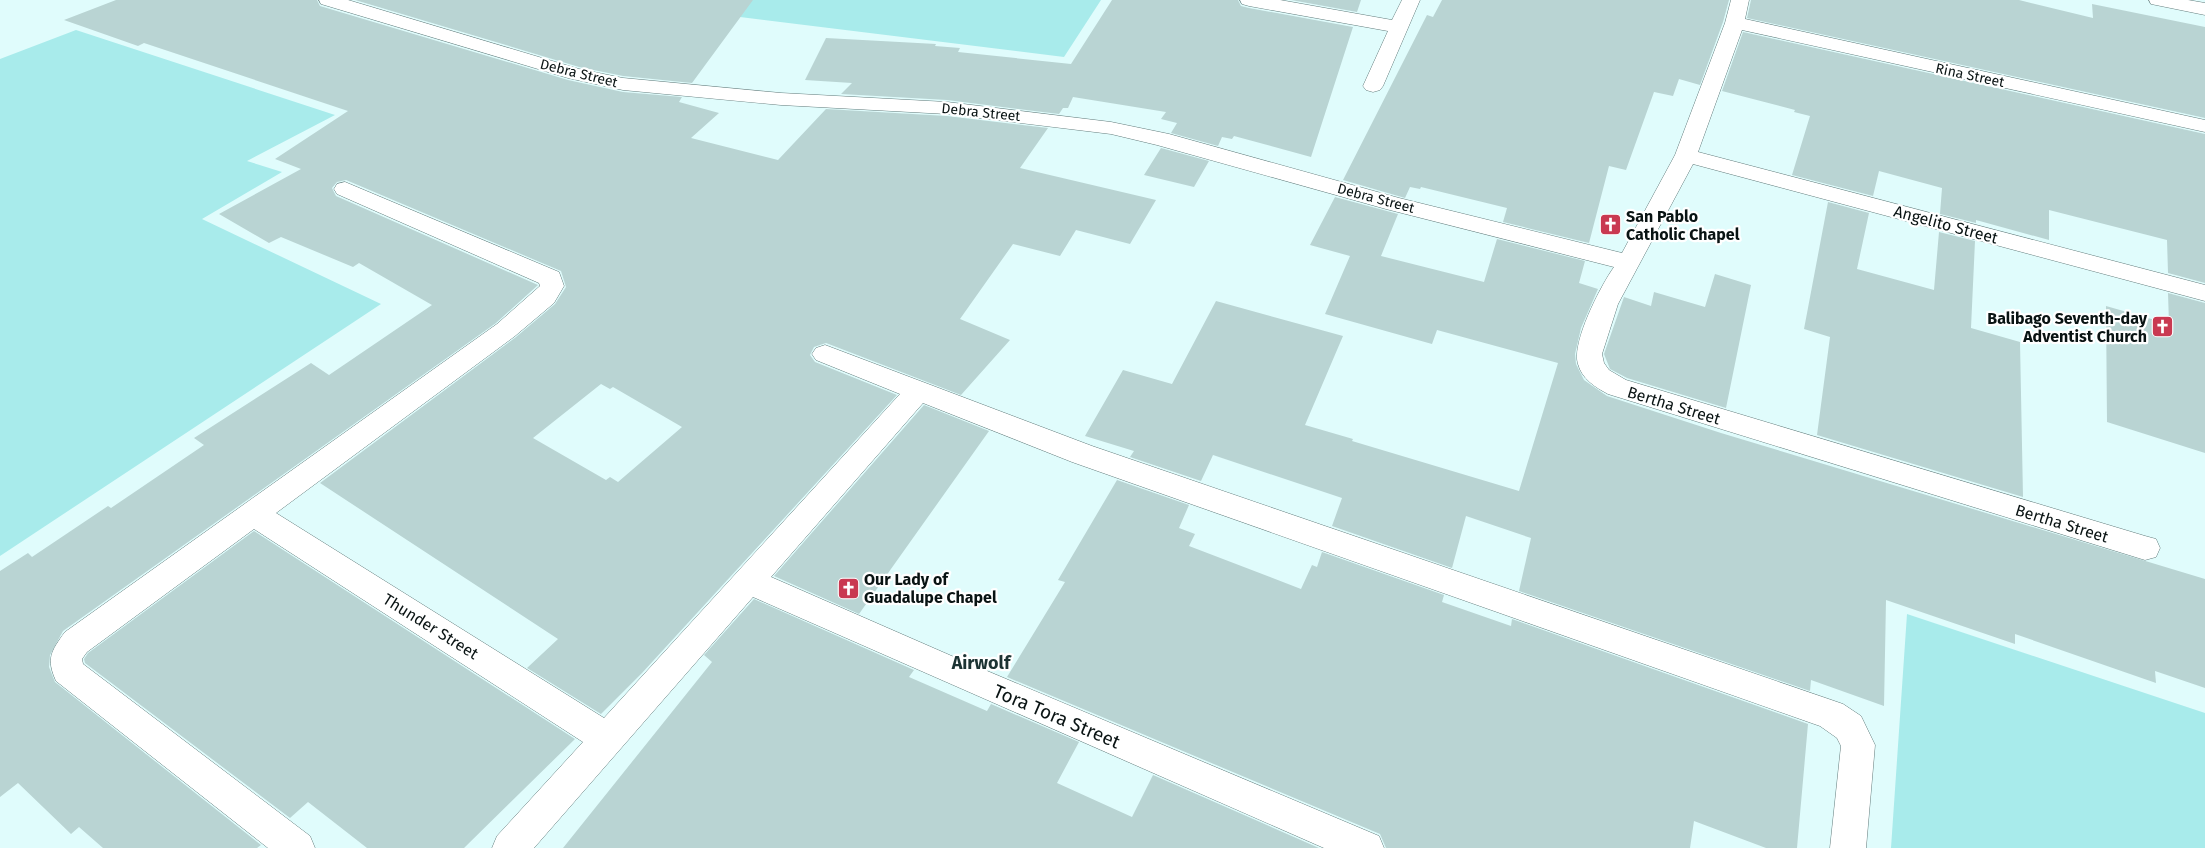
<svg xmlns="http://www.w3.org/2000/svg" width="2205" height="848" viewBox="0 0 2205 848" font-family="'Fira Sans',sans-serif">
<style>
.green{fill:#a8ebeb}
.building{fill:#b9d4d3;fill-rule:evenodd}
.lines{fill:none;stroke-linecap:round;stroke-linejoin:round}
.minor-casing{stroke:#637c7c;stroke-width:1}
.minor{fill:#fff;fill-rule:evenodd}
.labels{text-anchor:middle;stroke-width:4.5;stroke-linejoin:round;paint-order:stroke}
.far-street-label{font-size:14px;fill:#091313;stroke:#fff}
.poi-label{font-size:16px;font-weight:bold;fill:#091313;stroke:#fff;text-anchor:start}
.street-label{font-size:16px;fill:#091313;stroke:#fff}
.neighbourhood-label{font-size:18px;font-weight:bold;fill:#1c3333;stroke:#fff}
.near-street-label{font-size:19px;fill:#091313;stroke:#fff}
</style>
<rect width="100%" height="100%" fill="#e0fcfc"/>
<path class="green" d="M 739,0 L 1101,0 L 1064,57 L 724,15 Z
M 76,30 L 335,115 L 247,161 L 282,172 L 202,219 L 381,304 L 0,556 L 0,59 Z
M 1907,614 L 2205,713 L 2205,848 L 1891,848 Z"/>
<path class="building" d="M 116,0 L 317,0 L 320,6 L 568,80 L 623,92 L 682,97 L 679,102 L 719,113 L 691,138 L 778,160 L 826,109 L 947,116 L 1048,128 L 1020,168 L 1156,200 L 1130,244 L 1076,230 L 1060,256 L 1013,244 L 960,319 L 1010,340 L 961,395 L 826,343 L 814,347 L 810,355 L 815,362 L 897,395 L 642,673 L 601,714 L 527,668 L 558,639 L 320,483 L 516,337 L 555,304 L 566,287 L 561,271 L 346,180 L 337,182 L 332,188 L 336,196 L 538,285 L 496,323 L 63,631 L 50,655 L 49,667 L 55,682 L 261,845 L 257,848 L 103,848 L 79,827 L 71,834 L 18,783 L 0,797 L 0,571 L 28,553 L 32,557 L 108,506 L 111,508 L 204,445 L 194,438 L 311,363 L 329,375 L 432,305 L 359,263 L 353,267 L 281,237 L 269,243 L 219,214 L 301,169 L 275,159 L 348,111 L 144,43 L 138,46 L 64,20 ZM 601,384 L 610,389 L 613,387 L 682,427 L 618,482 L 610,477 L 606,480 L 533,438 Z
M 355,0 L 753,0 L 692,83 L 623,76 L 579,67 Z
M 1112,0 L 1238,0 L 1241,6 L 1249,8 L 1353,27 L 1311,157 L 1234,136 L 1232,139 L 1222,137 L 1218,146 L 1171,133 L 1177,123 L 1161,119 L 1166,112 L 1073,97 L 1068,108 L 1063,108 L 1059,114 L 947,100 L 841,94 L 852,83 L 805,80 L 826,38 L 936,44 L 935,46 L 960,48 L 958,52 L 1071,64 Z
M 1291,0 L 1361,0 L 1357,12 Z
M 1442,0 L 1729,0 L 1723,22 L 1700,85 L 1679,79 L 1673,96 L 1654,92 L 1626,170 L 1609,166 L 1589,243 L 1503,222 L 1507,208 L 1421,187 L 1420,189 L 1410,187 L 1405,198 L 1343,180 L 1427,15 L 1433,17 Z
M 1751,0 L 2019,0 L 2093,18 L 2092,4 L 2205,27 L 2205,118 L 1747,18 Z
M 1743,32 L 2205,134 L 2205,283 L 2168,273 L 2167,240 L 2049,210 L 2049,240 L 1976,220 L 1976,223 L 1940,214 L 1942,188 L 1879,171 L 1873,196 L 1792,175 L 1810,116 L 1794,112 L 1795,110 L 1722,91 Z
M 1161,148 L 1209,161 L 1194,187 L 1144,175 Z
M 1335,197 L 1398,214 L 1381,256 L 1484,282 L 1497,239 L 1585,261 L 1579,283 L 1598,289 L 1581,328 L 1575,354 L 1576,364 L 1584,380 L 1607,396 L 1721,433 L 2205,579 L 2205,688 L 2155,671 L 2156,683 L 2015,634 L 2015,644 L 1886,600 L 1884,706 L 1811,680 L 1810,691 L 1519,591 L 1531,538 L 1466,516 L 1452,568 L 1332,526 L 1342,498 L 1213,455 L 1201,481 L 1130,457 L 1134,451 L 1085,436 L 1123,370 L 1172,384 L 1216,301 L 1343,336 L 1305,425 L 1353,439 L 1352,441 L 1519,491 L 1558,363 L 1437,330 L 1432,344 L 1325,314 L 1350,256 L 1310,245 Z
M 1828,202 L 1869,213 L 1857,269 L 1934,290 L 1939,232 L 1975,241 L 1971,328 L 2020,342 L 2023,497 L 1817,435 L 1830,337 L 1804,329 Z
M 1715,274 L 1751,285 L 1726,408 L 1627,378 L 1610,369 L 1604,354 L 1624,297 L 1651,306 L 1654,292 L 1705,307 Z
M 2168,293 L 2205,303 L 2205,453 L 2107,422 L 2106,306 L 2169,324 Z
M 924,405 L 989,431 L 859,614 L 774,576 Z
M 1117,480 L 1189,505 L 1179,528 L 1195,534 L 1189,546 L 1301,589 L 1312,565 L 1317,567 L 1322,552 L 1444,595 L 1442,602 L 1511,626 L 1512,619 L 1808,724 L 1797,848 L 1766,848 L 1694,821 L 1690,848 L 1386,848 L 1380,834 L 1007,677 L 1065,582 L 1058,580 Z
M 254,531 L 575,739 L 464,848 L 367,848 L 308,802 L 290,818 L 85,663 L 84,659 L 88,653 Z
M 754,599 L 914,670 L 909,677 L 987,711 L 991,704 L 1079,742 L 1057,783 L 1132,817 L 1153,775 L 1319,848 L 563,848 L 712,662 L 704,655 Z"/>
<g class="lines">
<defs>
<path id="minor" d="M 319,0 L 348,0 L 579,69 L 623,78 L 781,93 L 947,102 L 1111,122 L 1169,134 L 1399,198 L 1622,253 L 1675,155 L 1725,23 L 1731,0 L 1749,0 L 1745,19 L 2205,120 L 2205,132 L 1742,30 L 1698,152 L 2205,285 L 2205,301 L 1693,164 L 1618,304 L 1602,354 L 1604,363 L 1609,370 L 1626,380 L 2145,536 L 2156,539 L 2160,548 L 2156,557 L 2145,560 L 1608,394 C 1595,387 1582,379 1578,364 C 1571,343 1601,285 1614,267 L 1386,209 L 1157,145 L 1111,134 L 947,114 L 781,105 L 623,90 L 568,78 L 321,4 Z
M 1240,0 L 1280,0 L 1392,20 L 1402,0 L 1420,0 L 1383,86 L 1380,90 L 1373,92 L 1366,90 L 1363,86 L 1388,31 L 1249,6 L 1242,4 Z
M 2149,0 L 2188,0 L 2205,3 L 2205,15 L 2151,4 Z
M 345,182 L 559,272 L 564,286 L 554,303 L 515,336 L 276,513 L 604,718 L 900,394 L 816,360 L 812,354 L 816,348 L 825,345 L 1092,446 L 1843,704 L 1861,716 L 1875,745 L 1866,848 L 1830,848 L 1841,746 L 1837,738 L 1820,726 L 1072,462 L 923,403 L 771,577 L 954,657 L 1379,836 L 1384,848 L 1324,848 L 753,597 L 534,848 L 492,848 L 497,836 L 583,742 L 254,529 L 87,652 L 82,659 L 83,664 L 310,836 L 315,848 L 268,848 L 56,681 C 46,659 51,651 65,632 L 497,324 L 540,286 L 539,283 L 337,194 L 334,189 L 337,184 Z"/>
</defs>
<use href="#minor" class="minor-casing"/>
<use href="#minor" class="minor"/>
</g>
<defs>
<symbol id="church-square" viewBox="-11 -11 22 22"><rect x="-9" y="-9" width="18" height="18" rx="4" fill="#c93951" stroke="#fff"/><path d="M-1.2-6h2.4v3.5h3.3v2.4h-3.3V6h-2.4V-.1h-3.3v-2.4h3.3Z" fill="#fff"/></symbol>
</defs>
<g fill-rule="evenodd">
<use href="#church-square" x="1598" y="212" width="25" height="25"/>
<use href="#church-square" x="2150" y="314" width="25" height="25"/>
<use href="#church-square" x="836" y="576" width="25" height="25"/>
</g>
<g class="labels">
<g class="far-street-label">
<text transform="translate(579 73) rotate(14)" y="5">Debra Street</text>
<text transform="translate(1970 75) rotate(12)" y="5">Rina Street</text>
<text transform="translate(981 112) rotate(6)" y="5">Debra Street</text>
<text transform="translate(1376 198) rotate(15)" y="5">Debra Street</text>
</g>
<g class="poi-label">
<text x="1626" y="222">San Pablo<tspan x="1626" dy="18">Catholic Chapel</tspan></text>
<text x="2147" y="324" text-anchor="end">Balibago Seventh-day<tspan x="2147" dy="18">Adventist Church</tspan></text>
<text x="864" y="585">Our Lady of<tspan x="864" dy="18">Guadalupe Chapel</tspan></text>
</g>
<g class="street-label">
<text transform="translate(1946 224) rotate(15)" y="6">Angelito Street</text>
<text transform="translate(1674 405) rotate(17)" y="6">Bertha Street</text>
<text transform="translate(2062 523) rotate(17)" y="6">Bertha Street</text>
<text transform="translate(431 626) rotate(32)" y="6">Thunder Street</text>
</g>
<g class="neighbourhood-label">
<text x="981" y="669">Airwolf</text>
</g>
<g class="near-street-label">
<text transform="translate(1057 716) rotate(23)" y="7">Tora Tora Street</text>
</g>
</g>
</svg>
